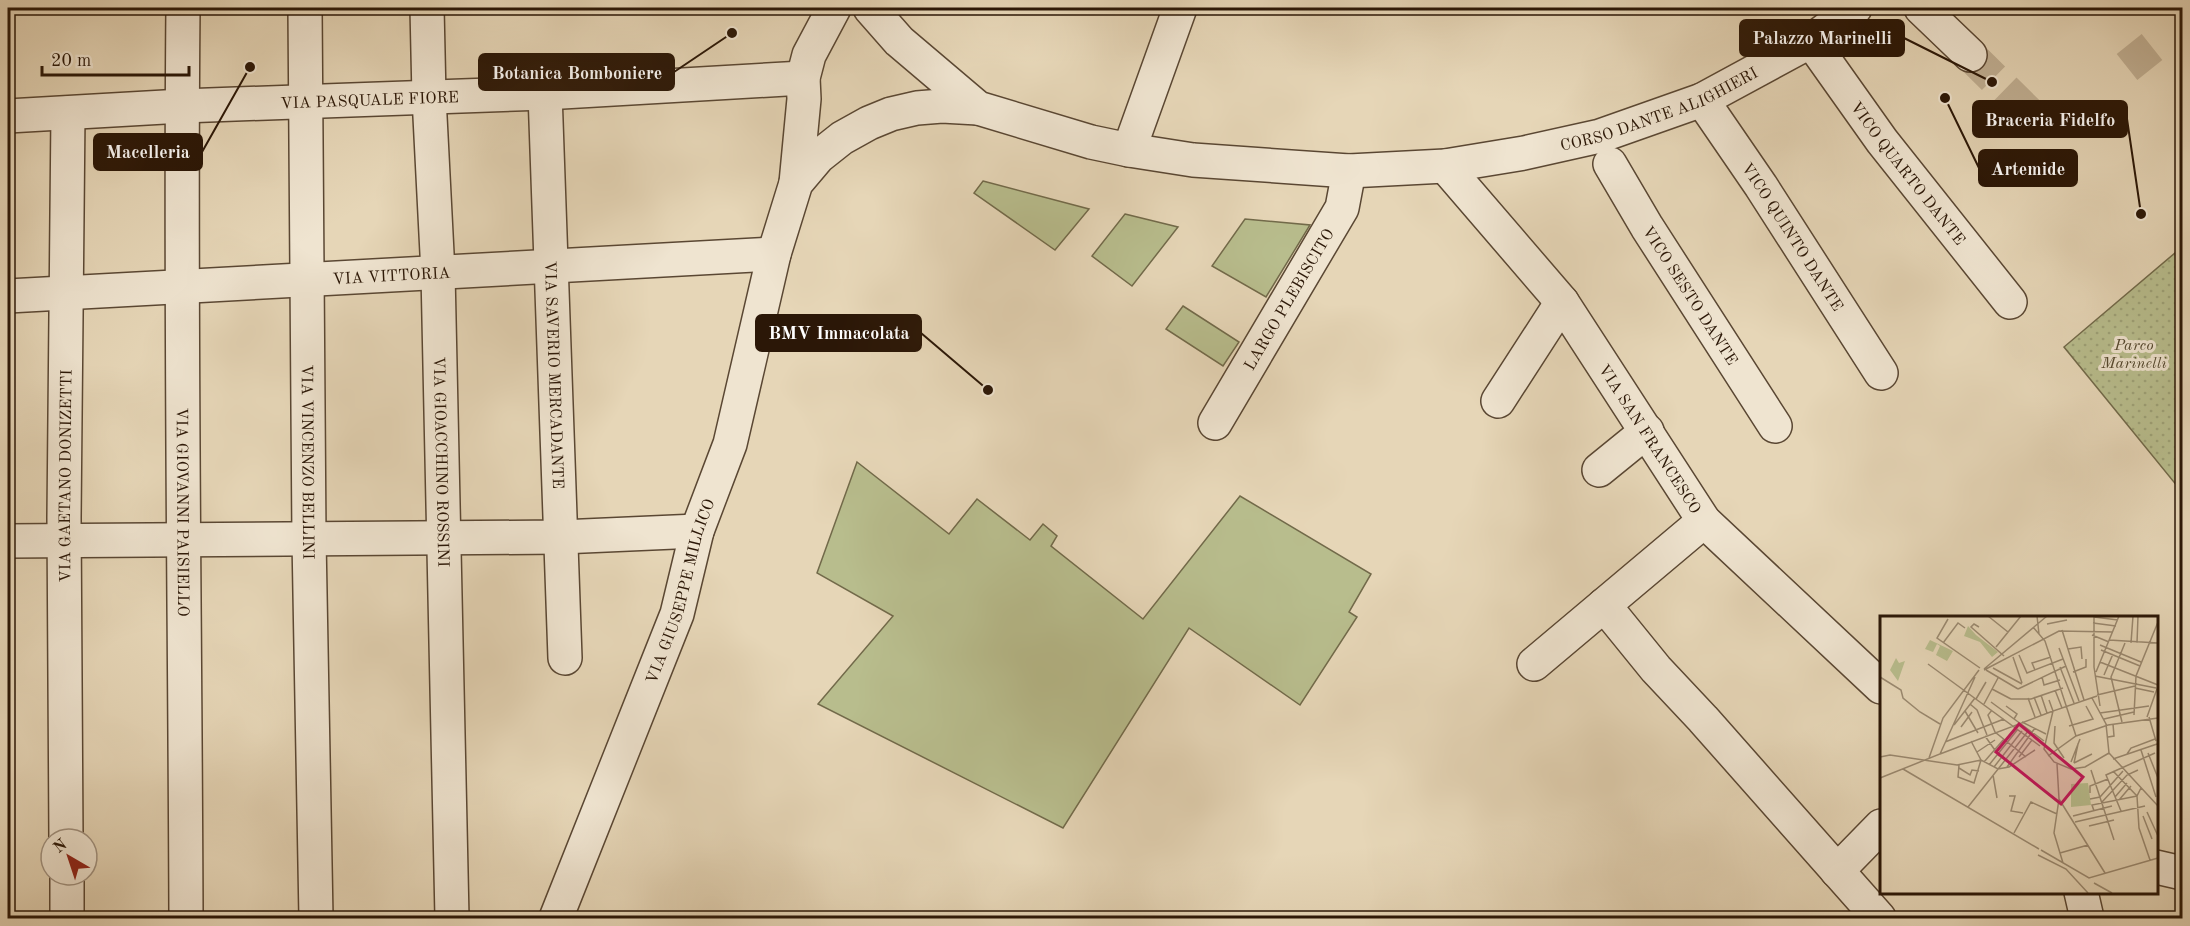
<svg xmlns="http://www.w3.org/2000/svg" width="2190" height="926" viewBox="0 0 2190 926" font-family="'Old Standard TT',serif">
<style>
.green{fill:#b8bd8d;stroke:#726a4a;stroke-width:1.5}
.park{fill:url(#park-dots);stroke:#726a4a;stroke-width:1.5}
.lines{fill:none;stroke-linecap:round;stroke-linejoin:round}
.minor-tunnel{stroke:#c1b094;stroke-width:33;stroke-dasharray:33 16;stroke-linecap:butt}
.minor-casing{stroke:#5a4733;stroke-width:36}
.minor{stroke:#efe4d0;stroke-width:33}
.labels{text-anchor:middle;stroke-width:6;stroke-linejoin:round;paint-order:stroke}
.street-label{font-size:16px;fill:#2b1707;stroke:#efe4d0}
.park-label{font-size:16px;font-style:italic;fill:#55492f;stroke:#efe4d0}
.inset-road{fill:none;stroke:#9b8a71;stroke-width:1.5}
.view{fill:#c2185b;fill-opacity:0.15;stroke:#c2185b;stroke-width:3}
.inset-edge{fill:none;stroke:#2b1707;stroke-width:3}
.leader{fill:none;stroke:#2b1707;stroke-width:2}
.callout-dot{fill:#2b1707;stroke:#efe4d0;stroke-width:2}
.callout{fill:#2b1707;stroke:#2b1707;stroke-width:2}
.callout-label{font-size:18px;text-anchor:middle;font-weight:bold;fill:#fff}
</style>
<defs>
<pattern id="park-dots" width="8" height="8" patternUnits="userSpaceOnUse" patternTransform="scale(1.5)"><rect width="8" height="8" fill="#b8bd8d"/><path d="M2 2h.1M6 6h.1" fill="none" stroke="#9ea278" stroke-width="1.8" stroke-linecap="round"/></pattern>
</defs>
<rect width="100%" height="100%" fill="#e6d6b7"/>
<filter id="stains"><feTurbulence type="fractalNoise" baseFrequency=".00333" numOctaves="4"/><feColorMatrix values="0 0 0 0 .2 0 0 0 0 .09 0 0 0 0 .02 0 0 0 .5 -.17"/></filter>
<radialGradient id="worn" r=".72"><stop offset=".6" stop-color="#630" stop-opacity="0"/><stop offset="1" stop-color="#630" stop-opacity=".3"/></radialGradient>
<path class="green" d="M 983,181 L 1089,209 L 1055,250 L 974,193 Z
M 1125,214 L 1178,227 L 1132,286 L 1092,256 Z
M 1245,219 L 1310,225 L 1266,297 L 1212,266 Z
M 1183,306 L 1239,342 L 1223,366 L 1166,329 Z
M 857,462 L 949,534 L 977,499 L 1030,540 L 1043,524 L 1057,536 L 1051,546 L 1143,619 L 1240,496 L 1371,574 L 1349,612 L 1357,617 L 1300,705 L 1189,628 L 1063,828 L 818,704 L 893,616 L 817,573 Z"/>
<path class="park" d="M 2182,247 L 2182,492 L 2064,347 Z"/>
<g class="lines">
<path class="minor-tunnel" d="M 1970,55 L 2034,118
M 2127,67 L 2152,47"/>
<defs>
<g id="minor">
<path id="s1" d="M 183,8 C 180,311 185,615 186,918"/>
<path id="s2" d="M 305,8 L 309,539 L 316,918"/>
<path id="s3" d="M 427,8 L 429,97 L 438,273 L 452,918"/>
<path id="s4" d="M 870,8 L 899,41 L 978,108 L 1091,142 L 1129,150 L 1193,160 L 1349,171 L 1445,166 L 1524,153 L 1600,136 L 1702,100 L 1811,41 L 1855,8"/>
<path d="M 1921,8 L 1970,55"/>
<path id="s5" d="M 1811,41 L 1882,141 L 2010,302"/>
<path id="s6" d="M 545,93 L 565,658"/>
<path id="s7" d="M 1702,100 L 1761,186 L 1881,373"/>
<path id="s8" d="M 8,116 L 182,106 L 545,93 L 803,78"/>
<path d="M 1129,150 L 1180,8"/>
<path id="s9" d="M 1610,164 L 1647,227 L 1775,426"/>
<path id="s10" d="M 1445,166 L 1562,302 L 1704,521 L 1881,687"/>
<path d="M 796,183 L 804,99 L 803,78 L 809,55 L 834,8"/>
<path id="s11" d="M 8,296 L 774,254"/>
<path d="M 1498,401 L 1562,302"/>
<path id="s12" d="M 1215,423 L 1342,208 L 1349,171"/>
<path d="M 1599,470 L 1647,431"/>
<path d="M 8,541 L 561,537 L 697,531"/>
<path d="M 1604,605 L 1656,669 L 1703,719 L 1879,918"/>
<path d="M 1534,664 L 1704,521"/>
<path id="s13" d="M 66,839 L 64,518 L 68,113"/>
<path d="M 2156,867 L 2182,873"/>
<path d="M 1837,871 L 1881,826"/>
<path d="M 67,875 L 67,918"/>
<path d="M 2081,892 L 2087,918"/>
<path id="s14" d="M 556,918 L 677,614 L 697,531 L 730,444 L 774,254 L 796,183 L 818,157 L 842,138 L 869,123 L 891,114 L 917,108 L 942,106 L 978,108"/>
</g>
</defs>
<use href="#minor" class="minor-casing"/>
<use href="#minor" class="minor"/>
</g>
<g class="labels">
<g class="street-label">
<text dy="6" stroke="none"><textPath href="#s8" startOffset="362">VIA PASQUALE FIORE</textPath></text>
<text dy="6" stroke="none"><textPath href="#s4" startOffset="844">CORSO DANTE ALIGHIERI</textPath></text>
<text dy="6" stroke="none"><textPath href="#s5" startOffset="164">VICO QUARTO DANTE</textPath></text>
<text dy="6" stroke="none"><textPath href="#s7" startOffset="164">VICO QUINTO DANTE</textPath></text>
<text dy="6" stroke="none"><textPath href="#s11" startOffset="384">VIA VITTORIA</textPath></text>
<text dy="6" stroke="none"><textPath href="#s9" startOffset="154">VICO SESTO DANTE</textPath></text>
<text dy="6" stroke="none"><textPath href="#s12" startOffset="144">LARGO PLEBISCITO</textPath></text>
<text dy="6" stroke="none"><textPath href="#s6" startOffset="282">VIA SAVERIO MERCADANTE</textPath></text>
<text dy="6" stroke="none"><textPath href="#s10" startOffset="342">VIA SAN FRANCESCO</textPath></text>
<text dy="6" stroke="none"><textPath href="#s2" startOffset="454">VIA VINCENZO BELLINI</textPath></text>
<text dy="6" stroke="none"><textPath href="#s3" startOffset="454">VIA GIOACCHINO ROSSINI</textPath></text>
<text dy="6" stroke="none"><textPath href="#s13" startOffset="363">VIA GAETANO DONIZETTI</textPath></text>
<text dy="6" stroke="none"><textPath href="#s1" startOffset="504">VIA GIOVANNI PAISIELLO</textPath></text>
<text dy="6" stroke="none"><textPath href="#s14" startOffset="350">VIA GIUSEPPE MILLICO</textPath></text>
</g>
<g class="park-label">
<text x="2134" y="350">Parco<tspan x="2134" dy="18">Marinelli</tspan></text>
</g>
</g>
<g transform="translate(1880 616)">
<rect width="278" height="278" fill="#e6d6b7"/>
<path d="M 50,24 L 73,35 L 67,45 L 56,39 L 60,30 L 57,28 L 53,36 L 45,33 ZM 16,42 L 19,47 L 25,45 L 18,65 L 10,54 Z" fill="#b8bd8d"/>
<path d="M 88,10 L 96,19 L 118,36 L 112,41 L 100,26 L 84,20 ZM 208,167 L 211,189 L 191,191 L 191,168 Z" fill="#b8bd8d"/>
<path class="inset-road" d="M 108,0 L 128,16M 157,0 L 159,18M 214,0 L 214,51 L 220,90M 214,1 L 238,4M 68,3 L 57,22 L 100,52M 213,7 L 236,10M 167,8 L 187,4M 99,11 L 94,8 L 91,11 L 124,40M 153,11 L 165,25 L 196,120M 182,14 L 204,84M 212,19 L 229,26M 229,24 L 278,27M 63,27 L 78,7 L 85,12M 251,27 L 253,0M 257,27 L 258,0M 220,29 L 261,46M 116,31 L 141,0M 179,32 L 199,85M 188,33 L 201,31 L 202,43M 221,34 L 260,50M 139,39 L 147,57 L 183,43M 133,41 L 142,67M 220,46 L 278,69M 48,48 L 160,130M 180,51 L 194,87M 113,52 L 142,68M 104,53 L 167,0M 104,54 L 179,15 L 233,16M 106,54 L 138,73M 155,54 L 152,47 L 171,41M 193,56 L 206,51 L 206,43M 216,56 L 239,0M 224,59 L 233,38M 215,60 L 276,72M 0,61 L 21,74 L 23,82 L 40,96 L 60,108M 162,61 L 164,69 L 180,64M 255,72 L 274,76M 112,73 L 131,83M 138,73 L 186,50M 175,74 L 182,92M 161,79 L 167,97M 217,79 L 255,70M 217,80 L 173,95 L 164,133 L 174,146 L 191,153 L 205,151 L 229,137M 154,81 L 161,99M 148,82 L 155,101M 212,82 L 226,108 L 229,137M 96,83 L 106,66M 131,83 L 151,83 L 183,72M 111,86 L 164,125M 90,88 L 97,94 L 107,119M 104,88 L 118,62M 126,90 L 137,98 L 134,103M 112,94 L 108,99 L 115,116 L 146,141M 85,95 L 98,117M 220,97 L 269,90M 254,99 L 256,60 L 278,6M 267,101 L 278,70M 269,101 L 276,125M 224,103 L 254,96M 142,106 L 166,118M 242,106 L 231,61 L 245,27M 74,109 L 95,82M 175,110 L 174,127 L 184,142M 189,110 L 213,103 L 206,90M 81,111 L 92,96M 105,120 L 119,140M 228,121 L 234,120 L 233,108M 91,125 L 101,144M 65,126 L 124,103M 261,134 L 276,181M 97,136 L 115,124M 229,137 L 278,190M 268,137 L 278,162M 60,138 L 173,95 L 169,84M 247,138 L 251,132 L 275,123M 168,140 L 196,120 L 228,109 L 278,102M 0,141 L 10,139 L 77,149 L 101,144 L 118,153 L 129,151 L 155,134M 139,141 L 152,124M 49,142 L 63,102 L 99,54M 233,143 L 277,128M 104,146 L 124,123M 191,146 L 200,123M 194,147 L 198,128M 194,147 L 212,138M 177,148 L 179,183 L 174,217 L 183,247M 79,149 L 78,161 L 94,167 L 101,144M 109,149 L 138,113M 114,151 L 142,115M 127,151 L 155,112M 79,152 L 90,159 L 92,154 L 99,155M 23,153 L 159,233M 211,154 L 234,224M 233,155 L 257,180M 113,159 L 117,182M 0,162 L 60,138 L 95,61M 261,172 L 257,180 L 259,212 L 270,244M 210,177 L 210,170 L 228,163M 129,180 L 135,180 L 131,195 L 143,197M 235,181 L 247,167M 179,183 L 225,257M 210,183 L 220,181 L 243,155M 239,184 L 251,170M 222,186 L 247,159 L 258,154M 88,191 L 149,114M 214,195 L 212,189 L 257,180M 241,195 L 226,159 L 275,137M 267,196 L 278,220M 193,200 L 232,190M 263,200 L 272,223M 195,206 L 265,190M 209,210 L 234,204M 134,217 L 151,186 L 177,198M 161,234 L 209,262 L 278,242M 180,237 L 208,229M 158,239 L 186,253 L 208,277M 214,267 L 232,277"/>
<path class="view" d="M 139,108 L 203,161 L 181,188 L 116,136 Z"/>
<rect width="278" height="278" class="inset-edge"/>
</g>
<path class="leader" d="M1992 82L1904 38M732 33L674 72M2141 214L2127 119M250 67L202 152M1945 98L1979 168M988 390L921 333"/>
<g class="callout-dot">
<circle cx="1992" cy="82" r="6"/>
<circle cx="732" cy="33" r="6"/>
<circle cx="2141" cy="214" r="6"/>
<circle cx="250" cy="67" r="6"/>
<circle cx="1945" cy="98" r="6"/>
<circle cx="988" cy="390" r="6"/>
</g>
<g class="callout">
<rect x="1740" y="20" width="164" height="36" rx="6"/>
<rect x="479" y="54" width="195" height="36" rx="6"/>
<rect x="1973" y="101" width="154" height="36" rx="6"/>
<rect x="94" y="134" width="108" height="36" rx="6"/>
<rect x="1979" y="150" width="98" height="36" rx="6"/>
<rect x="756" y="315" width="165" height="36" rx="6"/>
</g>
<g class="callout-label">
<text x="1822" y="44">Palazzo Marinelli</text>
<text x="577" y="79">Botanica Bomboniere</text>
<text x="2050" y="126">Braceria Fidelfo</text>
<text x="148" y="158">Macelleria</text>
<text x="2028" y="175">Artemide</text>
<text x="839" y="339">BMV Immacolata</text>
</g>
<rect width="2190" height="926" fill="none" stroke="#e6d6b7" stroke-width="30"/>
<rect x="9" y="9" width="2172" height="908" fill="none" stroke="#2b1707" stroke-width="3"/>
<rect x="15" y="15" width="2160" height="896" fill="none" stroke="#2b1707" stroke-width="1.5"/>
<g transform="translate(69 857) rotate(321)"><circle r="28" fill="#efe4d0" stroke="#a19280" stroke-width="1.5"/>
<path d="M0-4.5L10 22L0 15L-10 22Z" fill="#8f2418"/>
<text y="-9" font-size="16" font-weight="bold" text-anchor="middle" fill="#2b1707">N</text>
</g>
<path d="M42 66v9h147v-9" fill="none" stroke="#2b1707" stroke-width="3"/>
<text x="51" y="66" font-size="18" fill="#2b1707" stroke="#efe4d0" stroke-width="4.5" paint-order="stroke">20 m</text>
<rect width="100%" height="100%" filter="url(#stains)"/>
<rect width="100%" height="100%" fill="url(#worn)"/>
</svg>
